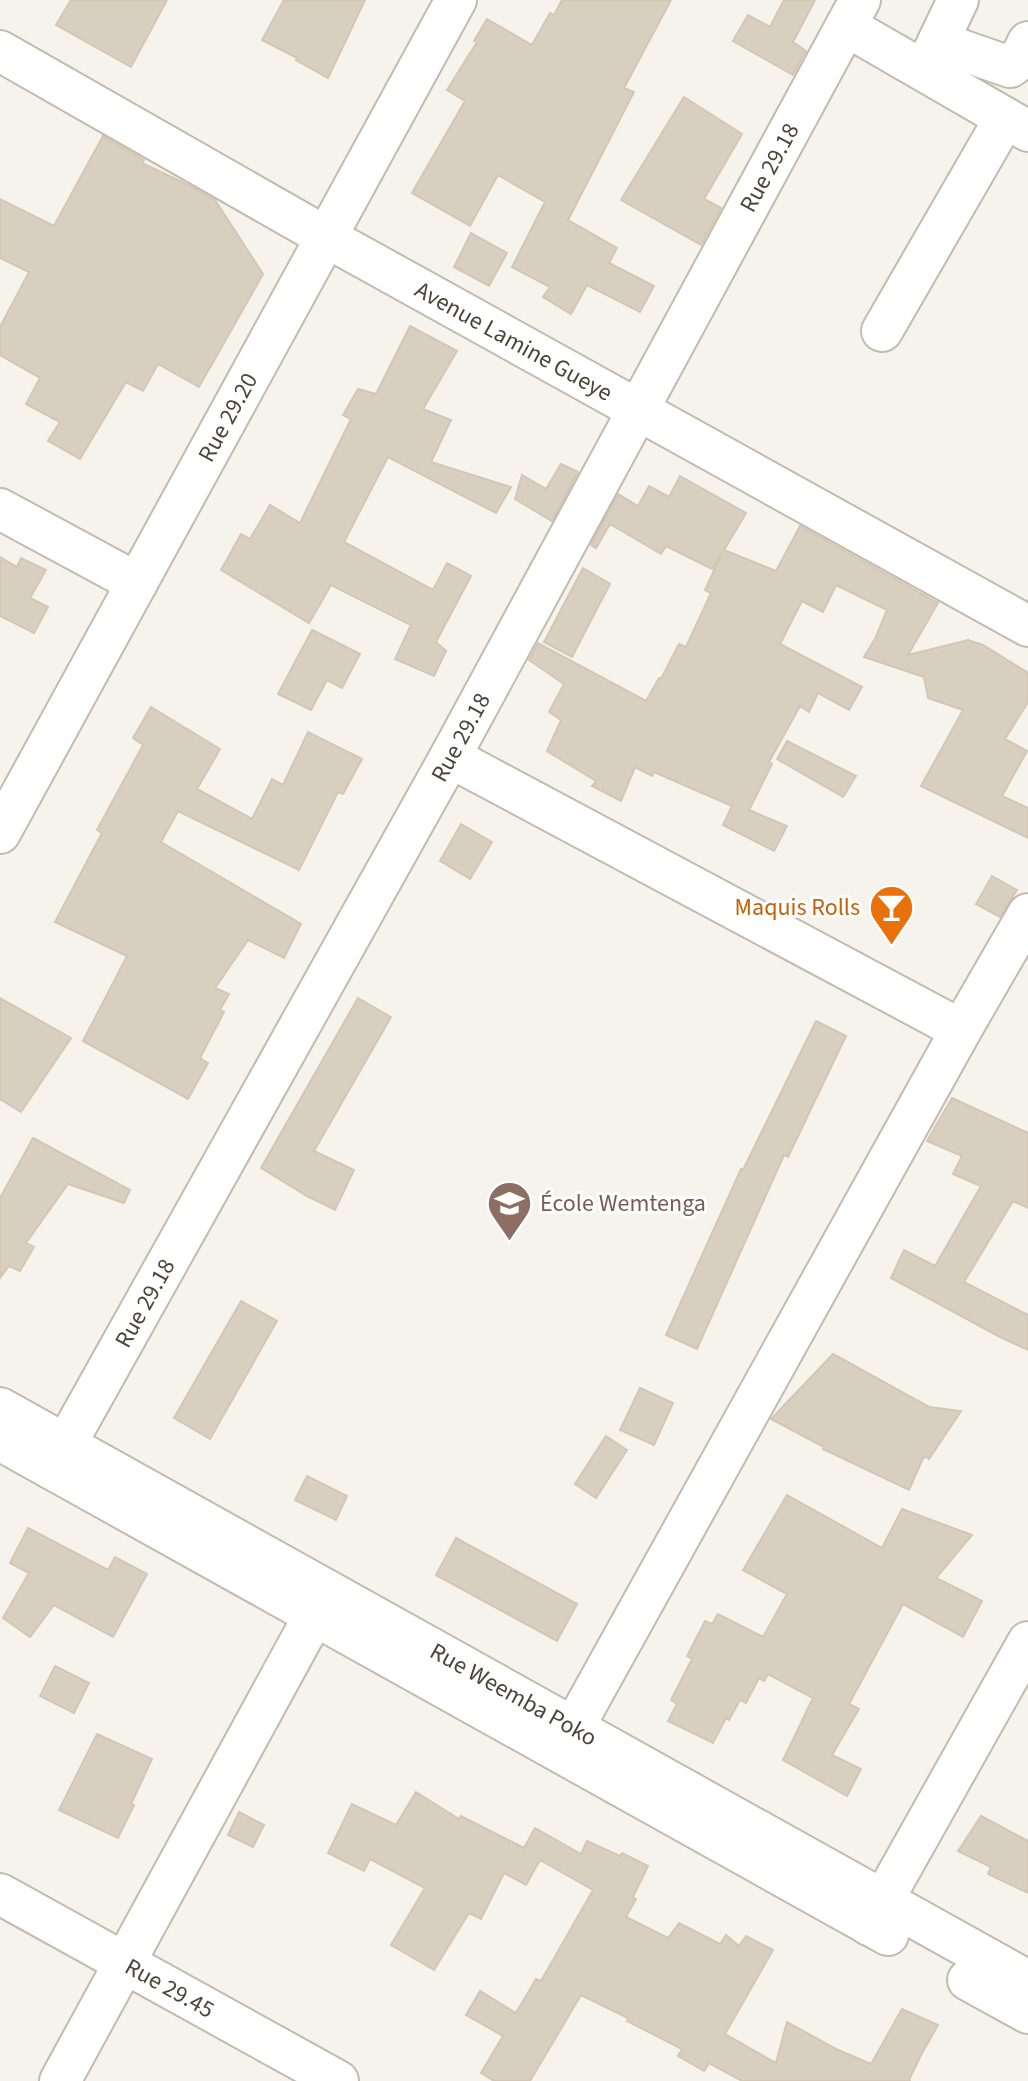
<svg xmlns="http://www.w3.org/2000/svg" width="1028" height="2081" viewBox="0 0 1028 2081" font-family="'Source Sans 3',sans-serif">
<style>
.building{fill:#d8cfc1;stroke:#d3c7b4;stroke-width:2}
.lines{fill:none;stroke-linecap:round;stroke-linejoin:round}
.minor-casing{stroke:#c2bbae;stroke-width:44}
.minor{stroke:#fff;stroke-width:40}
.labels{text-anchor:middle;stroke-width:6;stroke-linejoin:round;paint-order:stroke}
.street-label{font-size:24px;fill:#4b4439;stroke:#fff}
.food-label{font-size:24px;fill:#c56008;stroke:#fff;text-anchor:end}
.education-label{font-size:24px;fill:#785e54;stroke:#fff;text-anchor:start}
</style>
<rect width="100%" height="100%" fill="#f6f3ec"/>
<path class="building" d="M 71,0 L 167,0 L 131,67 L 56,25 Z
M 284,0 L 365,0 L 328,78 L 296,60 L 297,58 L 262,40 Z
M 562,0 L 671,0 L 624,88 L 634,92 L 568,220 L 617,248 L 609,263 L 654,286 L 640,312 L 587,285 L 571,314 L 543,297 L 550,287 L 512,267 L 545,202 L 498,175 L 470,226 L 412,193 L 465,101 L 447,90 L 477,42 L 474,41 L 487,19 L 532,45 L 550,13 L 554,15 Z
M 784,0 L 815,0 L 793,42 L 806,51 L 793,75 L 733,41 L 748,15 L 770,27 Z
M 684,97 L 742,134 L 704,199 L 721,208 L 701,245 L 621,200 Z
M 103,136 L 144,160 L 142,163 L 186,184 L 215,200 L 263,274 L 199,387 L 158,364 L 143,391 L 126,382 L 80,459 L 48,441 L 60,422 L 26,404 L 40,378 L 0,355 L 0,327 L 29,272 L 0,258 L 0,199 L 54,226 Z
M 471,233 L 507,253 L 489,286 L 454,267 Z
M 410,326 L 457,351 L 423,409 L 451,420 L 431,462 L 511,487 L 496,513 L 388,457 L 344,542 L 433,590 L 447,563 L 471,576 L 436,642 L 446,651 L 434,676 L 395,659 L 411,625 L 331,585 L 309,623 L 221,570 L 241,534 L 250,539 L 270,505 L 300,523 L 351,419 L 343,415 L 358,389 L 376,394 Z
M 561,464 L 578,472 L 552,521 L 515,499 L 522,475 L 546,489 Z
M 680,476 L 746,513 L 724,550 L 776,571 L 800,526 L 938,603 L 908,655 L 968,640 L 983,645 L 1028,673 L 1028,702 L 1005,739 L 1027,751 L 1002,796 L 1028,808 L 1028,838 L 921,786 L 963,710 L 928,698 L 924,677 L 864,657 L 875,639 L 887,610 L 836,585 L 823,612 L 802,601 L 780,644 L 862,687 L 849,710 L 818,693 L 809,712 L 800,706 L 769,762 L 772,764 L 749,810 L 787,826 L 774,851 L 723,825 L 732,806 L 654,772 L 652,776 L 635,767 L 621,801 L 592,786 L 596,781 L 547,751 L 561,720 L 549,712 L 564,684 L 529,660 L 538,643 L 646,701 L 659,678 L 661,679 L 679,644 L 686,647 L 711,593 L 705,590 L 722,553 L 712,569 L 666,546 L 661,554 L 610,524 L 596,548 L 591,545 L 618,494 L 638,506 L 649,486 L 669,497 Z
M 0,557 L 17,567 L 21,558 L 46,570 L 30,598 L 48,607 L 34,633 L 0,616 Z
M 583,568 L 610,584 L 572,657 L 544,642 Z
M 312,630 L 360,654 L 342,688 L 327,680 L 311,710 L 278,694 Z
M 151,707 L 220,749 L 197,789 L 252,819 L 272,779 L 283,785 L 308,732 L 362,759 L 343,794 L 338,792 L 299,870 L 178,811 L 161,842 L 301,924 L 284,958 L 248,940 L 215,988 L 229,994 L 220,1010 L 224,1012 L 200,1058 L 208,1063 L 188,1099 L 83,1041 L 127,956 L 55,922 L 102,833 L 97,830 L 143,745 L 133,738 Z
M 787,741 L 856,776 L 843,797 L 777,759 Z
M 461,824 L 492,842 L 470,879 L 440,861 Z
M 992,876 L 1017,890 L 1000,917 L 976,904 Z
M 0,998 L 71,1038 L 21,1112 L 0,1099 Z
M 358,998 L 391,1017 L 314,1151 L 354,1170 L 335,1210 L 307,1196 L 261,1168 Z
M 816,1021 L 846,1036 L 788,1157 L 784,1155 L 697,1349 L 666,1335 L 741,1169 L 743,1170 Z
M 952,1098 L 1028,1133 L 1028,1208 L 1013,1201 L 964,1282 L 1028,1315 L 1028,1350 L 1000,1337 L 891,1278 L 904,1250 L 935,1266 L 981,1186 L 953,1174 L 962,1156 L 927,1141 Z
M 33,1138 L 130,1190 L 124,1203 L 68,1184 L 26,1243 L 34,1247 L 20,1271 L 9,1266 L 0,1278 L 0,1198 Z
M 241,1301 L 277,1321 L 210,1439 L 174,1418 Z
M 833,1354 L 929,1407 L 961,1411 L 929,1459 L 924,1456 L 909,1490 L 823,1449 L 824,1447 L 771,1419 Z
M 640,1388 L 673,1403 L 654,1445 L 620,1430 Z
M 606,1436 L 627,1450 L 596,1498 L 575,1484 Z
M 307,1476 L 347,1496 L 336,1520 L 295,1500 Z
M 787,1495 L 882,1548 L 902,1509 L 972,1535 L 936,1578 L 982,1601 L 963,1637 L 903,1604 L 849,1704 L 859,1709 L 832,1755 L 861,1769 L 847,1796 L 783,1760 L 813,1698 L 768,1674 L 764,1681 L 759,1678 L 746,1703 L 740,1700 L 729,1720 L 726,1718 L 713,1743 L 668,1721 L 677,1704 L 671,1700 L 692,1659 L 687,1656 L 705,1621 L 712,1624 L 718,1614 L 763,1637 L 787,1594 L 743,1570 Z
M 28,1528 L 108,1570 L 115,1557 L 147,1574 L 113,1637 L 54,1605 L 30,1637 L 3,1618 L 29,1573 L 10,1563 Z
M 456,1538 L 577,1604 L 557,1641 L 436,1575 Z
M 55,1666 L 89,1683 L 74,1713 L 40,1696 Z
M 97,1734 L 152,1759 L 131,1804 L 134,1805 L 118,1838 L 59,1810 Z
M 416,1792 L 459,1819 L 461,1816 L 524,1848 L 535,1828 L 581,1854 L 587,1841 L 620,1856 L 622,1853 L 648,1866 L 633,1897 L 636,1899 L 626,1917 L 668,1938 L 679,1923 L 720,1944 L 726,1935 L 739,1946 L 746,1936 L 773,1950 L 725,2034 L 776,2063 L 787,2022 L 836,2049 L 871,2064 L 902,2009 L 938,2025 L 921,2055 L 909,2080 L 910,2081 L 742,2081 L 709,2063 L 704,2071 L 678,2056 L 682,2049 L 627,2021 L 628,2018 L 581,1995 L 530,2081 L 494,2081 L 481,2073 L 503,2036 L 466,2015 L 480,1991 L 516,2013 L 536,1979 L 541,1981 L 593,1890 L 540,1860 L 526,1885 L 504,1873 L 481,1919 L 469,1913 L 434,1970 L 391,1945 L 425,1888 L 370,1859 L 364,1871 L 328,1853 L 352,1804 L 396,1825 Z
M 239,1812 L 264,1825 L 253,1847 L 228,1835 Z
M 981,1816 L 1028,1841 L 1028,1893 L 988,1874 L 991,1867 L 958,1851 Z"/>
<g class="lines">
<defs>
<g id="minor">
<path d="M 846,26 L 1028,131"/>
<path d="M 938,42 L 1010,67 C 1020,61 1023,52 1028,42"/>
<path id="s1" d="M 0,51 L 326,237 L 1028,626"/>
<path d="M 927,65 L 958,0"/>
<path d="M 882,331 L 1005,118"/>
<path d="M 0,509 L 137,583"/>
<path d="M 450,757 L 961,1030"/>
<path id="s2" d="M 0,833 L 456,0"/>
<path id="s3" d="M 0,1408 L 1028,1981"/>
<path d="M 0,1440 L 888,1935"/>
<path id="s4" d="M 52,1469 L 450,757 L 860,0"/>
<path d="M 560,1752 L 961,1030 L 1028,914"/>
<path id="s5" d="M 0,1894 L 338,2081"/>
<path d="M 869,1925 L 1028,1642"/>
<path d="M 968,1980 L 1028,2013"/>
<path d="M 60,2081 L 314,1616"/>
</g>
</defs>
<use href="#minor" class="minor-casing"/>
<use href="#minor" class="minor"/>
</g>
<defs>
<symbol id="bar-pin" viewBox="-11 -11 22 30"><path d="M0 17L-7.5 6A9.5 9.5 0 1 1 7.5 6Z" fill="#e8710a" stroke="#fff"/><path d="M-6-5H6L.8 .8V4.5H3.5V6h-7V4.5H-.8V.8Z" fill="#fff"/></symbol>
<symbol id="school-pin" viewBox="-11 -11 22 30"><path d="M0 17L-7.5 6A9.5 9.5 0 1 1 7.5 6Z" fill="#8d6e63" stroke="#fff"/><path d="M0-5L7-2L0 1L-7-2ZM-4 1L0 2.5L4 1V4Q0 6-4 4Z" fill="#fff"/></symbol>
</defs>
<g fill-rule="evenodd">
<use href="#bar-pin" x="866" y="882" width="51" height="69"/>
<use href="#school-pin" x="484" y="1178" width="51" height="69"/>
</g>
<g class="labels">
<g class="street-label">
<text dy="8" stroke="none"><textPath href="#s4" startOffset="1486">Rue 29.18</textPath></text>
<text dy="8" stroke="none"><textPath href="#s1" startOffset="590">Avenue Lamine Gueye</textPath></text>
<text dy="8" stroke="none"><textPath href="#s2" startOffset="474">Rue 29.20</textPath></text>
<text dy="8" stroke="none"><textPath href="#s4" startOffset="838">Rue 29.18</textPath></text>
<text dy="8" stroke="none"><textPath href="#s4" startOffset="190">Rue 29.18</textPath></text>
<text dy="8" stroke="none"><textPath href="#s3" startOffset="588">Rue Weemba Poko</textPath></text>
<text dy="8" stroke="none"><textPath href="#s5" startOffset="194">Rue 29.45</textPath></text>
</g>
<g class="food-label">
<text x="860" y="915">Maquis Rolls</text>
</g>
<g class="education-label">
<text x="540" y="1211">École Wemtenga</text>
</g>
</g>
</svg>
